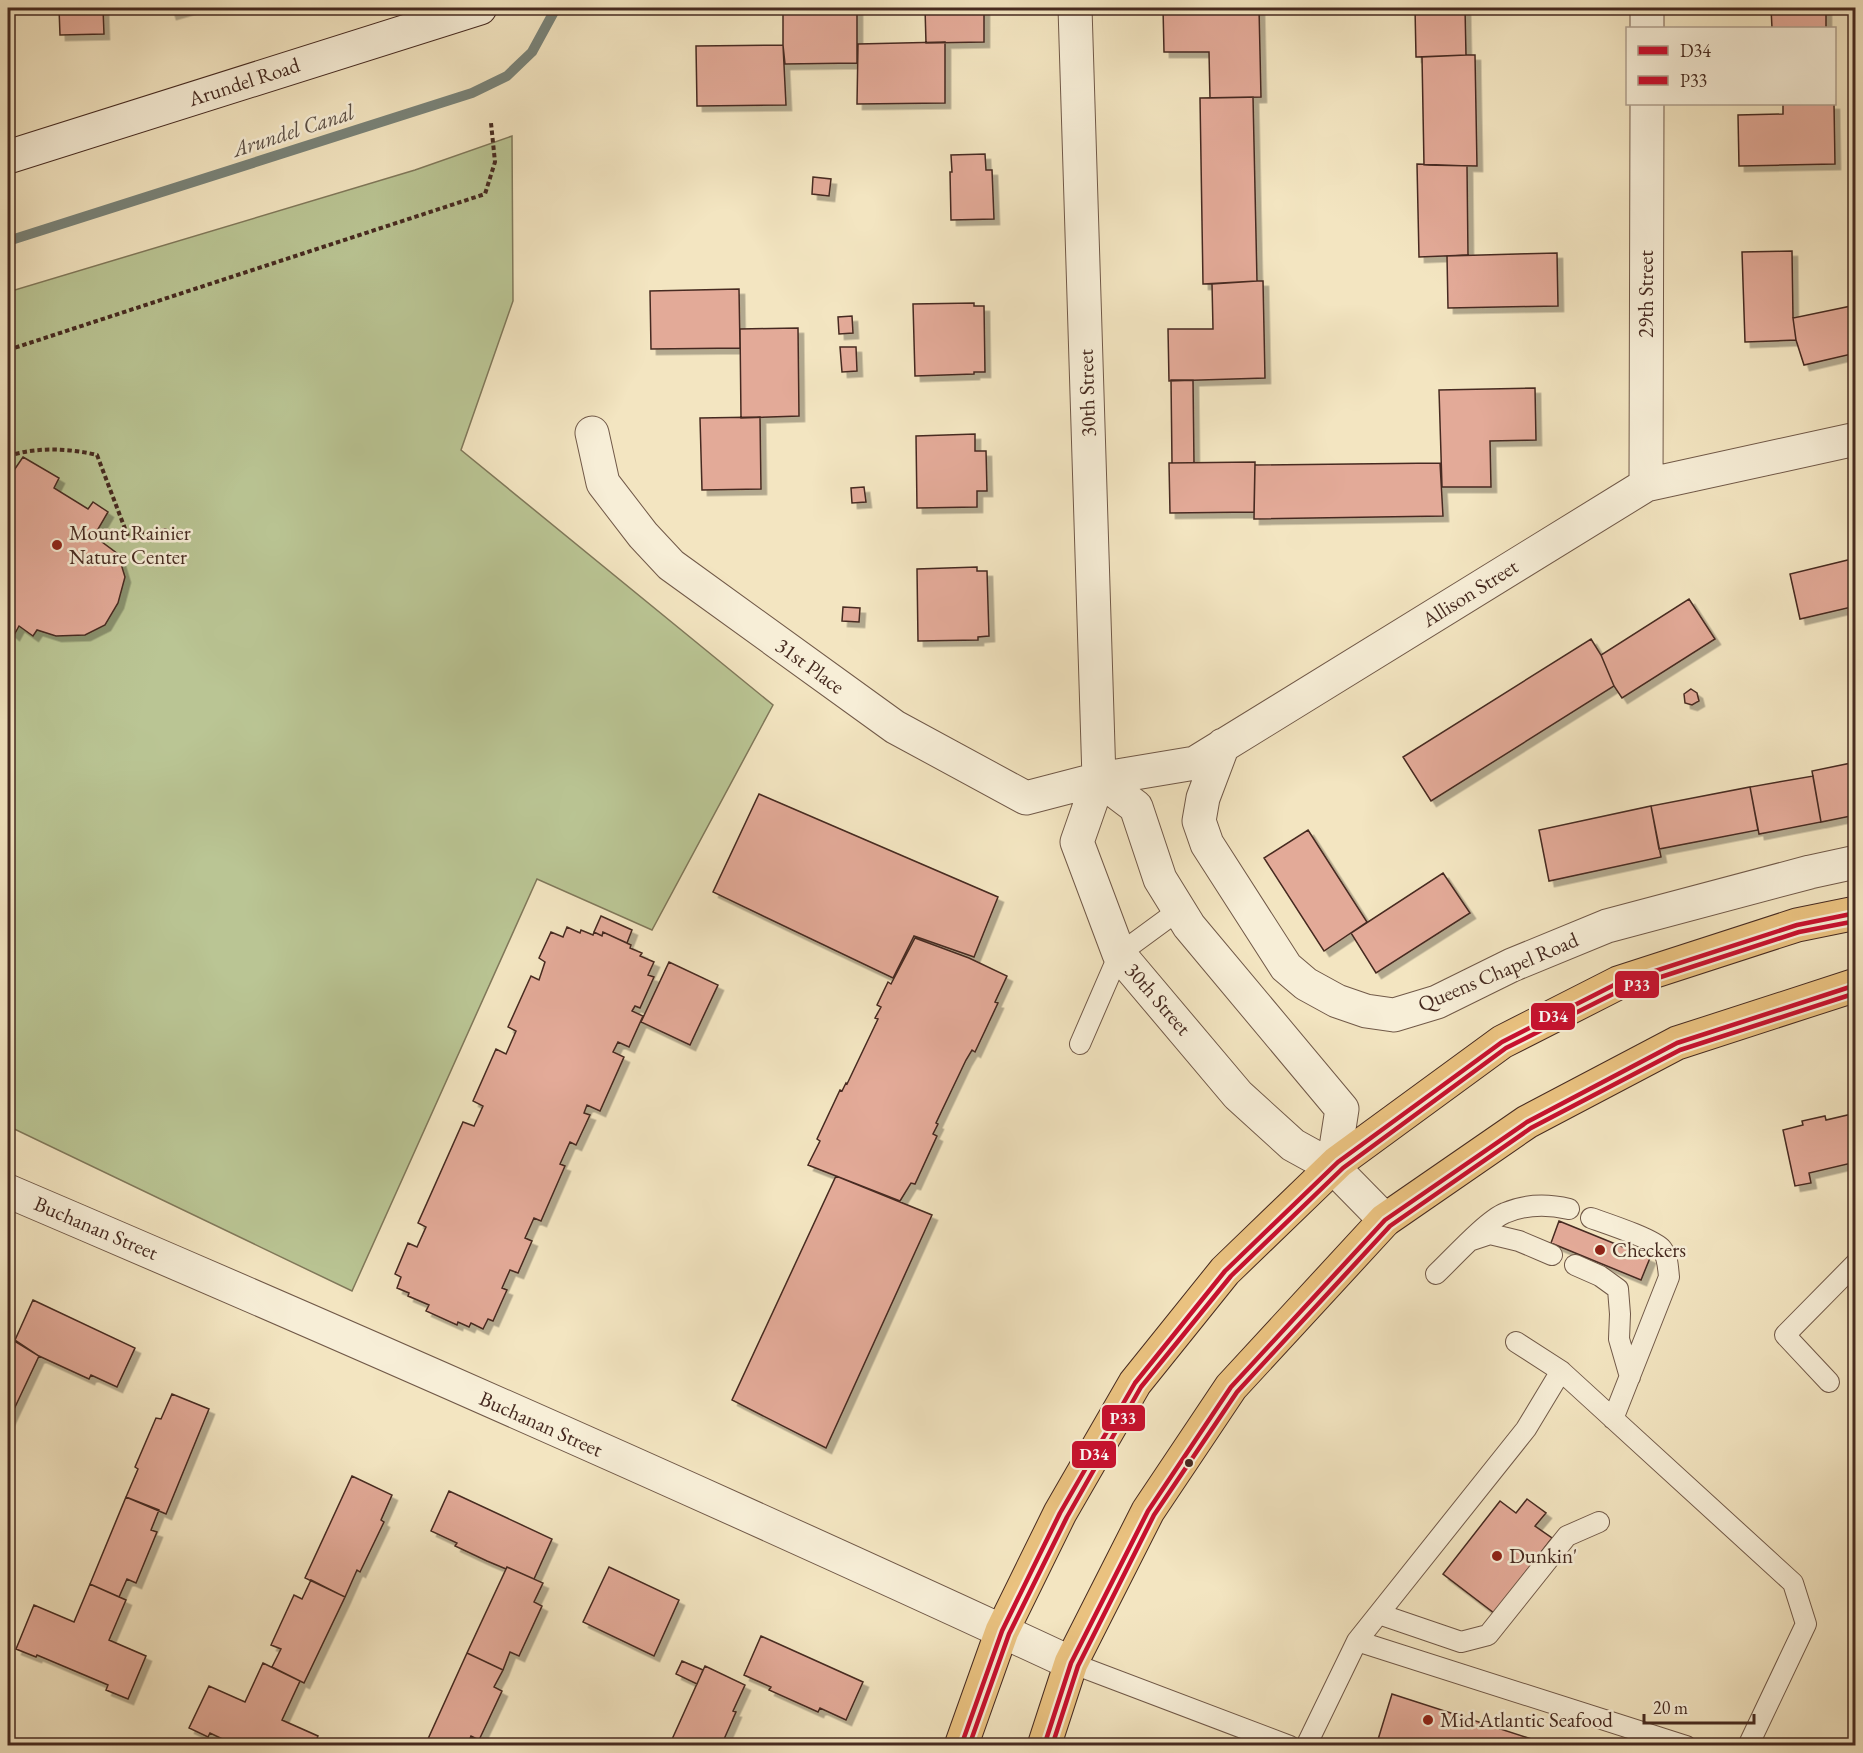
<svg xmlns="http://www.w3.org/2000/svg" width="1863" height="1753" viewBox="0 0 1863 1753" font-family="'EB Garamond',serif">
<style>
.green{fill:#bac594;stroke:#80785a;stroke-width:1.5}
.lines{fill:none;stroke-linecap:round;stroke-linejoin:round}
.stream{stroke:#798379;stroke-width:10}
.building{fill:#e3aa98;stroke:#462a20;stroke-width:1.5;filter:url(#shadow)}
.lane-casing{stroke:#715948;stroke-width:22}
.street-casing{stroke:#715948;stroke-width:35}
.secondary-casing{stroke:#462a20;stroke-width:35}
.primary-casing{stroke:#462a20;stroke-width:35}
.path{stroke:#462a20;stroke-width:4;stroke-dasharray:4.5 3;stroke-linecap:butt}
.lane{stroke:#f7eed7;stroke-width:20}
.street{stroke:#f7eed7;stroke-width:33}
.secondary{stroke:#f7eed7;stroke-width:33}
.primary{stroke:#eac280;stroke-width:33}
.bus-1-casing{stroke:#f7eed7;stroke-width:9}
.bus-2-casing{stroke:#f7eed7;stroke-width:9}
.bus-1{stroke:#c8102e;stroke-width:4.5}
.bus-2{stroke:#c8102e;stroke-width:4.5}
.poi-dot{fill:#8f2418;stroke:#f7eed7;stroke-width:2}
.bus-dot{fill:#462a20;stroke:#f7eed7;stroke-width:2}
.labels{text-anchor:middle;stroke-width:5;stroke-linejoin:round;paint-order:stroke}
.street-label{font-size:21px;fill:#462a20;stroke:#f7eed7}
.poi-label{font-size:21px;fill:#462a20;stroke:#f7eed7;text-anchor:start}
.water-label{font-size:22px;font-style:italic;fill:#5b4f45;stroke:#f7eed7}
.line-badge{stroke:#f7eed7;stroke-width:2}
.badge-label{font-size:16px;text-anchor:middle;font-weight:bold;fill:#fff}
</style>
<defs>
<filter id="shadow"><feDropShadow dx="5.5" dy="5.5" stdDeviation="0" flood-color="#0004"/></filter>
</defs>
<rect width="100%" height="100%" fill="#f3e5c1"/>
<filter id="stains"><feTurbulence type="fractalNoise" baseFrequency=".00333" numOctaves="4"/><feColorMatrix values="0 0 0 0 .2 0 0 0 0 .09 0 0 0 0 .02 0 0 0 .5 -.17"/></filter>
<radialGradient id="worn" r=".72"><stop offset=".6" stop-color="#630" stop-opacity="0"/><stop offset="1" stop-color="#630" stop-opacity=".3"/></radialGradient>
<path class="green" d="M 512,136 L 513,301 L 461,450 L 773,705 L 652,930 L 537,879 L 352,1291 L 8,1126 L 8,292 L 415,170 Z"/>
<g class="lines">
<path class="stream" d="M 8,241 L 472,93 L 507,76 L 532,52 L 556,8"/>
</g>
<path class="building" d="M 59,8 L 103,8 L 104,34 L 60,35 Z
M 169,8 L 192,8 L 171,14 Z
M 783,8 L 857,8 L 857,63 L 785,64 L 783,45 Z
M 925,8 L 984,8 L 984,42 L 926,43 Z
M 1163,8 L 1259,8 L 1261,97 L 1210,98 L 1209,52 L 1164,52 Z
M 1415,8 L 1465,8 L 1466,55 L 1416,57 Z
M 1771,8 L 1826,8 L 1826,28 L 1772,28 Z
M 945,42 L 945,103 L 857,104 L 858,44 Z
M 783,45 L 786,105 L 697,106 L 696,46 Z
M 1466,55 L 1475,55 L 1477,166 L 1424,165 L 1422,57 Z
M 1253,97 L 1257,281 L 1203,284 L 1200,98 Z
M 1783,104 L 1834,104 L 1835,164 L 1739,166 L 1738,115 L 1783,114 Z
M 985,154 L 986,170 L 992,170 L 994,219 L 951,220 L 950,172 L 952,172 L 951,155 Z
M 1417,164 L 1467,166 L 1468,255 L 1419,257 Z
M 813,177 L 831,179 L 829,196 L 812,194 Z
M 1792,251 L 1793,318 L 1796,340 L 1745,342 L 1742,252 Z
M 1557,253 L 1558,306 L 1448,308 L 1447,256 Z
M 1257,281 L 1263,281 L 1265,378 L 1169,381 L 1168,329 L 1213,329 L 1212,284 Z
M 739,289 L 740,348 L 651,349 L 650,291 Z
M 974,303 L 974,306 L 984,306 L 985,372 L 974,372 L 974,374 L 915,376 L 913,304 Z
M 1856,305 L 1856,353 L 1804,365 L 1796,340 L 1793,318 Z
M 852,316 L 853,333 L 839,334 L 838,317 Z
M 798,328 L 799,416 L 741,418 L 740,329 Z
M 840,347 L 856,347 L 857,371 L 842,372 Z
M 1171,380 L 1193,380 L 1194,463 L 1172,463 Z
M 1535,388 L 1536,440 L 1490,441 L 1491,487 L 1442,487 L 1439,390 Z
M 760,417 L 761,489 L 702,490 L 700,418 Z
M 975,434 L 975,451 L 986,451 L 987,491 L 977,491 L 977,507 L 917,508 L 916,436 Z
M 23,457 L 59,478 L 54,488 L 88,509 L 93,502 L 108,512 L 94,536 L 118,554 L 125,577 L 118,603 L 105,625 L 85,635 L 56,636 L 37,630 L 33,636 L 19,626 L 14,635 L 8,630 L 8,479 Z
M 1255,462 L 1254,512 L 1170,513 L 1169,463 Z
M 1440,463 L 1443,516 L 1254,519 L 1255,465 Z
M 864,487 L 866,502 L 852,503 L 851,488 Z
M 1856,558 L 1856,606 L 1800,619 L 1790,574 Z
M 977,567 L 977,571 L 987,571 L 989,636 L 978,637 L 978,640 L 918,641 L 917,569 Z
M 1689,599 L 1715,639 L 1622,698 L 1614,686 L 1601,655 Z
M 843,607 L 860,608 L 859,622 L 842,621 Z
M 1591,639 L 1601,655 L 1614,686 L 1431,801 L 1403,757 Z
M 1691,689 L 1697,693 L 1699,701 L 1692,705 L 1685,703 L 1684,694 Z
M 1856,762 L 1856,815 L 1821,822 L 1812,771 Z
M 1813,776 L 1821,822 L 1759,834 L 1750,787 Z
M 1750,787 L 1758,830 L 1659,849 L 1651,806 Z
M 759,794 L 998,897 L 974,957 L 914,936 L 893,978 L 713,892 Z
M 1651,806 L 1661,857 L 1549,881 L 1539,830 Z
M 1308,830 L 1367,922 L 1324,951 L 1264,858 Z
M 1443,873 L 1470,913 L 1376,973 L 1351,933 Z
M 601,916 L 632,930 L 627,943 L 603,932 L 602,936 L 594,932 Z
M 567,927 L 580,933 L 581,930 L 593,935 L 594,932 L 602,936 L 603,932 L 631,945 L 630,948 L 642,953 L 640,956 L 654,962 L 648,975 L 654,977 L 640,1008 L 635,1006 L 632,1011 L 643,1016 L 629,1047 L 618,1042 L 613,1052 L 624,1057 L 600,1111 L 587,1105 L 584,1113 L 590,1115 L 576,1145 L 570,1142 L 560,1164 L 565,1166 L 541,1221 L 534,1218 L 525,1238 L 532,1241 L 518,1273 L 510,1270 L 502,1288 L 507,1290 L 493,1321 L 488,1319 L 483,1329 L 471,1323 L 469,1327 L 458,1322 L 457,1325 L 426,1311 L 429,1305 L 408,1296 L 409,1293 L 397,1288 L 401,1277 L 395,1274 L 408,1243 L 417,1247 L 426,1227 L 418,1223 L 463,1122 L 474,1126 L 483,1106 L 473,1101 L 496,1049 L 506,1054 L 516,1031 L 508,1027 L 531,976 L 539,980 L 545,962 L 539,958 L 551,932 L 563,937 Z
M 915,938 L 969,958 L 1007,976 L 995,1002 L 998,1003 L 975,1052 L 972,1050 L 966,1060 L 936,1123 L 938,1124 L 933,1134 L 937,1136 L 915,1184 L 911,1183 L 900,1201 L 808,1165 L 820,1141 L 817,1139 L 840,1090 L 842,1091 L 846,1083 L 847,1084 L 878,1019 L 875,1018 L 881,1007 L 877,1005 L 888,982 L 891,984 Z
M 669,962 L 718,985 L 690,1045 L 641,1022 Z
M 1856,1113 L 1856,1139 L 1852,1140 L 1856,1162 L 1809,1173 L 1811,1183 L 1795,1186 L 1783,1130 L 1803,1125 L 1802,1121 L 1825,1116 L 1826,1120 Z
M 836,1176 L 932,1215 L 826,1448 L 732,1400 Z
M 1559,1221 L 1650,1258 L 1641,1280 L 1551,1243 Z
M 33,1300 L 135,1348 L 117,1387 L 91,1375 L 89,1379 L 39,1356 L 15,1340 Z
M 8,1337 L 39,1356 L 8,1422 Z
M 172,1394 L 209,1409 L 166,1514 L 126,1497 L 138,1469 L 135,1467 L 156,1418 L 161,1419 Z
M 352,1476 L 392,1495 L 381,1520 L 384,1522 L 360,1572 L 357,1570 L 345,1597 L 305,1578 Z
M 449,1491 L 552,1539 L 534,1579 L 507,1567 L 506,1569 L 487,1561 L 455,1546 L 457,1543 L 431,1531 Z
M 126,1497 L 159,1510 L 151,1530 L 157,1532 L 136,1583 L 127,1579 L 119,1597 L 90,1584 Z
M 1527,1499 L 1546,1513 L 1535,1526 L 1552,1538 L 1494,1613 L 1443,1574 L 1500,1501 L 1516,1513 Z
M 507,1567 L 543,1583 L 534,1602 L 542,1606 L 519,1656 L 510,1652 L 503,1670 L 467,1653 Z
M 609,1567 L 679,1600 L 654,1656 L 583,1622 Z
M 311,1580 L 345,1597 L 304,1683 L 272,1667 L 281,1649 L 271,1645 L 294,1595 L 302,1599 Z
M 90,1584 L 126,1600 L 109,1640 L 146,1656 L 128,1699 L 106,1690 L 108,1685 L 37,1655 L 36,1657 L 16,1649 L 34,1605 L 74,1622 Z
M 761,1636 L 863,1682 L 846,1720 L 820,1708 L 818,1712 L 769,1690 L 771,1687 L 744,1675 Z
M 467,1653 L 503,1670 L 494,1687 L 502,1691 L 479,1740 L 471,1736 L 467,1746 L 443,1746 L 428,1739 Z
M 682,1661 L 703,1670 L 697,1684 L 676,1674 Z
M 263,1663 L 300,1681 L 282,1720 L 318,1736 L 314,1746 L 237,1746 L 210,1733 L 208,1737 L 189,1728 L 209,1686 L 245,1702 Z
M 705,1666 L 745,1685 L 733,1711 L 736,1712 L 721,1746 L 669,1746 Z
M 1392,1694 L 1553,1746 L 1376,1746 Z"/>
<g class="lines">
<defs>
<path id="lane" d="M 1080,1044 L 1119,954 L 1179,910
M 1591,1218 C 1605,1223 1654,1239 1662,1249 C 1668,1257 1668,1268 1669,1277 L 1613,1419
M 1472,1240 L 1490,1234 L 1519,1241 L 1552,1255
M 1575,1265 L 1600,1276 L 1618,1289 L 1620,1314 L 1619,1339 L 1630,1377
M 1436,1274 C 1452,1259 1487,1220 1505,1213 C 1526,1204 1548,1204 1569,1209
M 1516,1342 L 1561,1371 L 1793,1583 L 1806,1624 L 1748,1746
M 1829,1382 L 1785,1335 L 1856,1263
M 1379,1614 L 1461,1642 L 1488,1635 L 1567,1536 L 1599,1522
M 1357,1641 L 1686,1746
M 1071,1663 L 1290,1746
M 1306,1746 L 1357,1641 L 1526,1429 L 1561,1371"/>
<path id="street" d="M 1075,8 L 1099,779 L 1077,842 L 1119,954 L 1238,1095 L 1293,1145 L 1333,1167 L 1385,1220
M 1647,28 L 1647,8
M 592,433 L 603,483 L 643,535 L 671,565 L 895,727 L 1026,798 L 1099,779 L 1195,763 L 1646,485 L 1856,439
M 1646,485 L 1647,104
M 1223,745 L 1203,798 L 1199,821 L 1207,844 L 1286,967 L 1306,984 L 1337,1001 L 1366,1011 L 1394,1015 L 1437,1002 L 1512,965 L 1607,926 L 1810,872 L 1856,862
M 1099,779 L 1136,807 L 1160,879 L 1189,926 L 1342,1109 L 1333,1167
M 8,1191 C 364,1343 720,1500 1071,1663"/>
<path id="secondary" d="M 8,157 L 480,8"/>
<path id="primary" d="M 961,1746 L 1002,1631 L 1060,1513 L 1135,1383 L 1225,1271 L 1338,1162 L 1502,1042 L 1618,983 L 1797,925 L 1856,913
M 1044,1746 L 1071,1663 L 1148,1511 L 1231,1387 L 1385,1220 L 1527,1122 L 1677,1043 L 1856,985"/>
</defs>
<use href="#lane" class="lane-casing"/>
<use href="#street" class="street-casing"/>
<use href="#secondary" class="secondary-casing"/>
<use href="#primary" class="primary-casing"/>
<path class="path" d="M 8,350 L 485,194 L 495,162 L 491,123
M 8,456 C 37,447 67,448 97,455 L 127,534 L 167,530"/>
<use href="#lane" class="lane"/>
<use href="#street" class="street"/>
<use href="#secondary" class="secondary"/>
<use href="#primary" class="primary"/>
<defs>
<path id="bus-1" d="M 961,1746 L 1002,1631 L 1060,1513 L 1135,1383 L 1225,1271 L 1338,1162 L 1502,1042 L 1618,983 L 1797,925 L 1856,913
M 1044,1746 L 1071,1663 L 1148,1511 L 1231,1387 L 1385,1220 L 1527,1122 L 1677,1043 L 1856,985"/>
<path id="bus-2" d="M 969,1746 L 1009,1634 L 1067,1517 L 1141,1387 L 1231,1276 L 1343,1168 L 1506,1048 L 1621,990 L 1799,932 L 1856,921
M 1052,1746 L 1078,1666 L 1154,1515 L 1237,1392 L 1390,1226 L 1531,1128 L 1680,1050 L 1856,993"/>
</defs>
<use href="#bus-1" class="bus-1-casing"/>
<use href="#bus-2" class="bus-2-casing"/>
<use href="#bus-1" class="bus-1"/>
<use href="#bus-2" class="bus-2"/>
</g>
<g class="poi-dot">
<circle cx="57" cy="545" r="6"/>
<circle cx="1600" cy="1250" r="6"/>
<circle cx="1497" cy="1556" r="6"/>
<circle cx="1428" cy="1720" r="6"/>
</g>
<circle class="bus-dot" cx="1189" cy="1463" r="5"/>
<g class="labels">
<g class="street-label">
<text transform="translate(244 82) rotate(-18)" y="7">Arundel Road</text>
<text transform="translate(1646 294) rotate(-90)" y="7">29th Street</text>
<text transform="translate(1087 393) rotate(-92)" y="7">30th Street</text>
<text transform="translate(1470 593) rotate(-32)" y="7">Allison Street</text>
<text transform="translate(810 666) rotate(36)" y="7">31st Place</text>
<text transform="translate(1498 972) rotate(-23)" y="7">Queens Chapel Road</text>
<text transform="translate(1158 999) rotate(49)" y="7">30th Street</text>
<text transform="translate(96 1228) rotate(23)" y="7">Buchanan Street</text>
<text transform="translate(541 1424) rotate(24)" y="7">Buchanan Street</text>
</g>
<g class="poi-label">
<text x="69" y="540">Mount Rainier<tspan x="69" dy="24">Nature Center</tspan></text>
<text x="1612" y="1257">Checkers</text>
<text x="1509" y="1563">Dunkin'</text>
<text x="1440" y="1727">Mid Atlantic Seafood</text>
</g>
<g class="water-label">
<text transform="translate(293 130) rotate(-18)" y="8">Arundel Canal</text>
</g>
</g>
<g class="line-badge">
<rect x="1614" y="970" width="46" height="29" rx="6" fill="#c8102e"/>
<rect x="1530" y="1002" width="46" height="29" rx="6" fill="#c8102e"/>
<rect x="1101" y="1404" width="45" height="28" rx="6" fill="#c8102e"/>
<rect x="1071" y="1440" width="46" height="29" rx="6" fill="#c8102e"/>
</g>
<g class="badge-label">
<text x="1637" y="991">P33</text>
<text x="1553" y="1022">D34</text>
<text x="1123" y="1424">P33</text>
<text x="1094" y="1460">D34</text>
</g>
<rect width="1863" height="1753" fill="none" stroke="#f3e5c1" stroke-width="30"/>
<rect x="9" y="9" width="1845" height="1735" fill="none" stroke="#462a20" stroke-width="3"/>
<rect x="15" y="15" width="1833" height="1723" fill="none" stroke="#462a20" stroke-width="1.5"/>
<rect x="1626" y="27" width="210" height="78" fill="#f7eed7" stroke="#b0a08e" stroke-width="1.5"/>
<rect x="1638" y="46" width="30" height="9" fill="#c8102e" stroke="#b0a08e" stroke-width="1.5"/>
<text x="1680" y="57" font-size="18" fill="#462a20">D34</text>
<rect x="1638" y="76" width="30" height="9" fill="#c8102e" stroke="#b0a08e" stroke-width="1.5"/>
<text x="1680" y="87" font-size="18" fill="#462a20">P33</text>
<path d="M1644 1714v9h110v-9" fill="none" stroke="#462a20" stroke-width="3"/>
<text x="1653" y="1714" font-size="18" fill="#462a20" stroke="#f7eed7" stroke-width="4.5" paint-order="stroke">20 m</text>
<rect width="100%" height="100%" filter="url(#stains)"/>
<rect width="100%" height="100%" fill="url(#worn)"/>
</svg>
